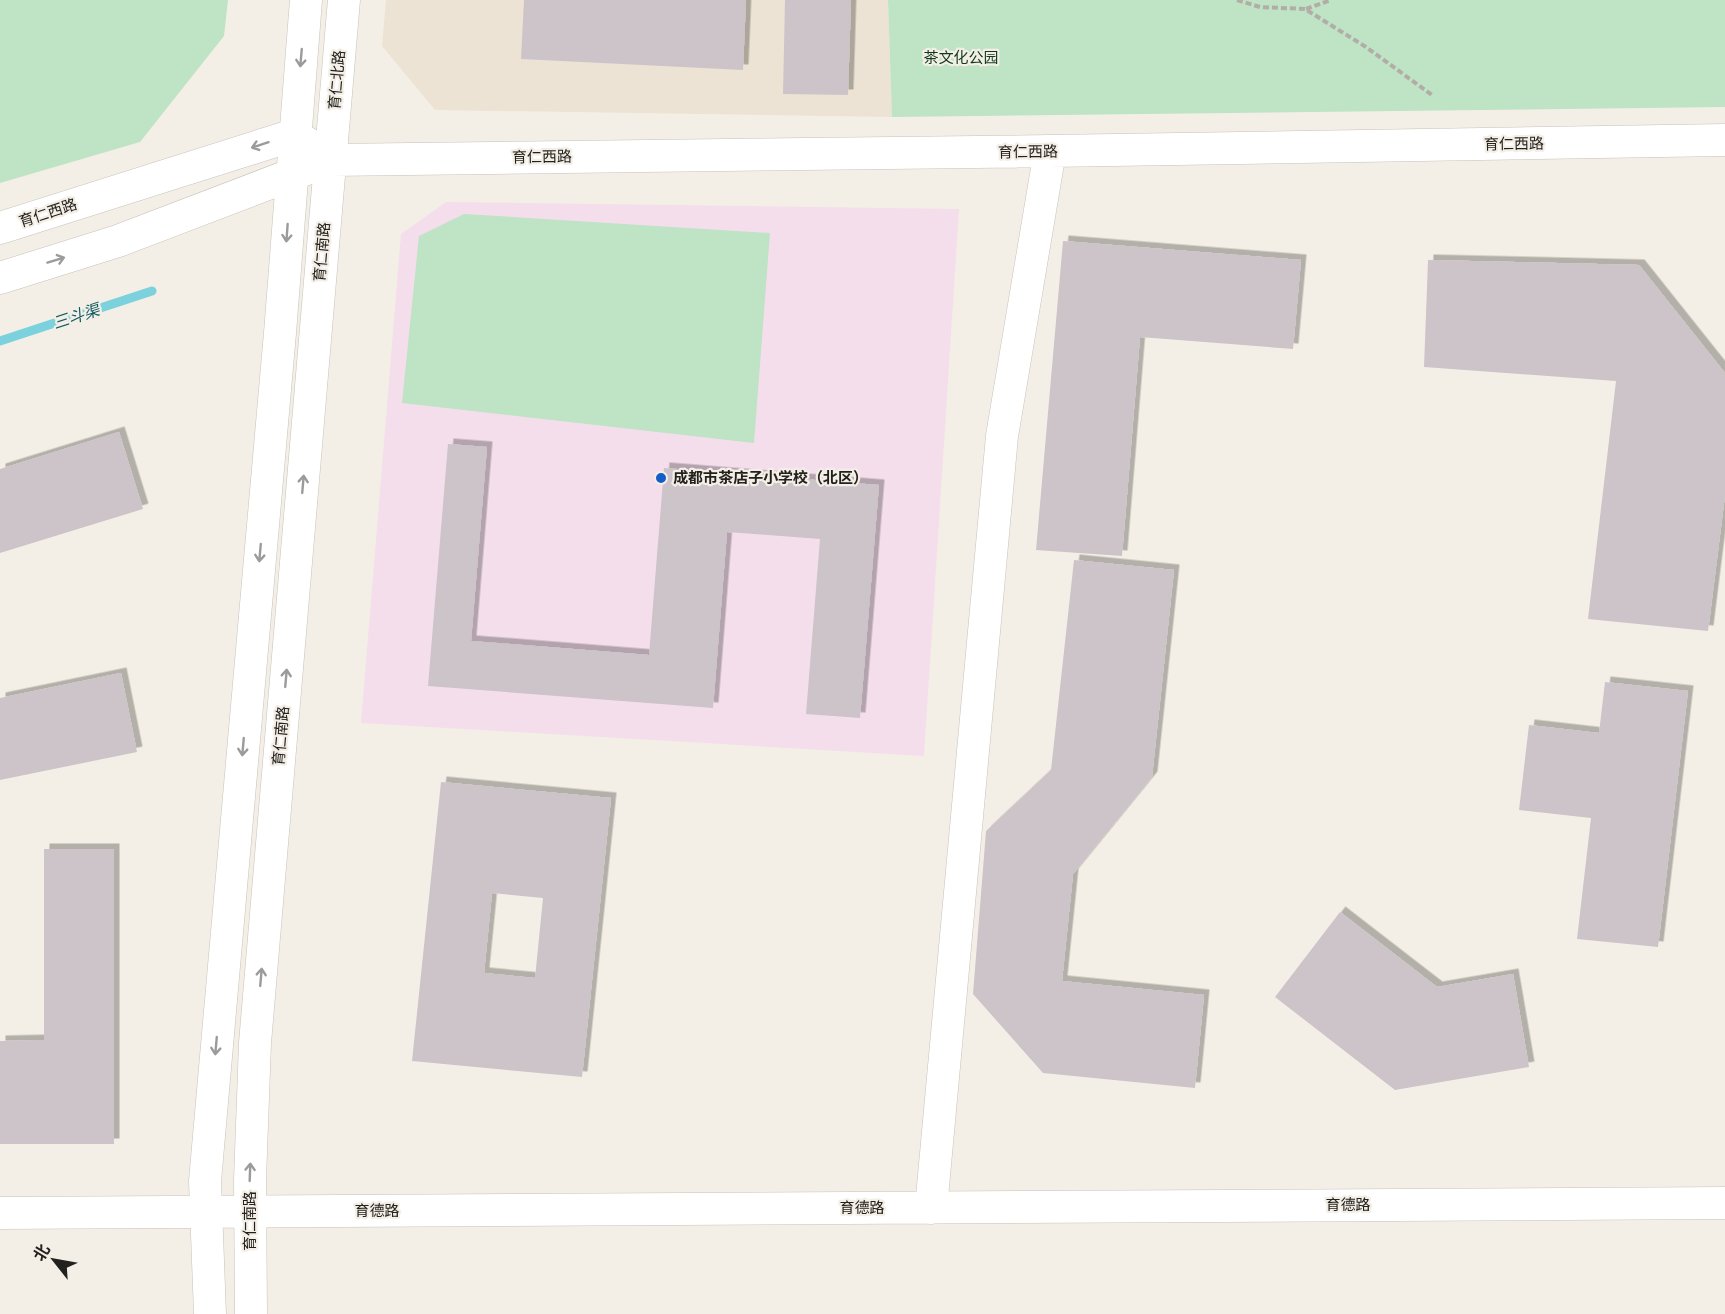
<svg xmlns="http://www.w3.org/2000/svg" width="1725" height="1314" viewBox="0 0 1725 1314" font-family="'Archivo Narrow','Noto Sans SC',sans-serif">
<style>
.built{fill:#ece3d4}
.education{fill:#f4deec}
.green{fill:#bee3c5}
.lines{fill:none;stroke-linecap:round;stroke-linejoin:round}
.stream{stroke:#7bd1dc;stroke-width:9}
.building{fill:#cdc4ca;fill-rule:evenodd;filter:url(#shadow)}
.minor-casing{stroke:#c7c2ba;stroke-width:33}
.path{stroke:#b2aea7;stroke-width:4;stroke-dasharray:6 3;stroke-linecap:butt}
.minor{stroke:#fff;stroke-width:32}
.oneway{stroke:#9c9b9a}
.poi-dot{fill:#145cc7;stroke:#f4efe6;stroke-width:2}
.labels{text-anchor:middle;stroke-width:4.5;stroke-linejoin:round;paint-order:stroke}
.park-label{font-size:15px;fill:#103a1d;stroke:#f4efe6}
.street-label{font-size:15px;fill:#23211e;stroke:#f4efe6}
.poi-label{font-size:15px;font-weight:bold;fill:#23211e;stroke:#f4efe6;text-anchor:start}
.water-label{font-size:16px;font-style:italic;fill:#105b63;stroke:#f4efe6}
</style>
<defs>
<filter id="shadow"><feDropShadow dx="5.5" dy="-5.5" stdDeviation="0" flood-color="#0004"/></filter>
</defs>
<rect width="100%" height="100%" fill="#f4efe6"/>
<path class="built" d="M 386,0 L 888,0 L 892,117 L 435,110 L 382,46 Z"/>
<path class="education" d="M 446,202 L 959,209 L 924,756 L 361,723 L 401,234 Z"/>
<path class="green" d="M 0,0 L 228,0 L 224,36 L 140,142 L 0,183 Z
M 888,0 L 1725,0 L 1725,107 L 892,117 Z
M 464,214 L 770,233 L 754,443 L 402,403 L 419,236 Z"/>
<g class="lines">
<path class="stream" d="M 0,341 L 152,291"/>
</g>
<path class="building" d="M 524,0 L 746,0 L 743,70 L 521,59 Z
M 785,0 L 851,0 L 848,95 L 783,94 Z
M 1063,241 L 1301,260 L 1293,349 L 1140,337 L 1122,556 L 1036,550 Z
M 1428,260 L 1639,265 L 1725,373 L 1725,495 L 1708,631 L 1588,619 L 1616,381 L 1424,367 Z
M 119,432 L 143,509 L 0,553 L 0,469 Z
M 448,444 L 487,447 L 471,641 L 649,655 L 664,468 L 879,485 L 860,718 L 806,714 L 820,539 L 727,532 L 713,708 L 428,686 Z
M 1074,560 L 1174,570 L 1152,777 L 1073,874 L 1062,981 L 1204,995 L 1195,1088 L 1043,1073 L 973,994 L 986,831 L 1051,770 Z
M 121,673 L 137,752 L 0,780 L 0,698 Z
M 1605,682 L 1688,691 L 1658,947 L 1577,939 L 1591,818 L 1519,810 L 1529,725 L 1599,733 Z
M 441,782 L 611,798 L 582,1077 L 412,1061 ZM 492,893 L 543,898 L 535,978 L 484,973 Z
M 44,849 L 114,849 L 114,1144 L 0,1144 L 0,1041 L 44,1040 Z
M 1340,912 L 1437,987 L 1513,974 L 1529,1067 L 1395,1090 L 1275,997 Z"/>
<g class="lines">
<defs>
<path id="minor" d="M 0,228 L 294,135 L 310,145
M 0,278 L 118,241 L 330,160 L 1050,151 L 1725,140
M 931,1208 L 1002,436 L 1050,151
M 0,1213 L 1725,1203
M 210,1314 L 205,1181 L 280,333 L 306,0
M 251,1314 L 250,1180 L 255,1043 L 344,0"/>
</defs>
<use href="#minor" class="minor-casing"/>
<path class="path" d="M 1237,0 L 1260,7 L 1305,9 L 1366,47 L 1432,95
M 1306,9 L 1331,0"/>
<use href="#minor" class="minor"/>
</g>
<defs><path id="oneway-shaft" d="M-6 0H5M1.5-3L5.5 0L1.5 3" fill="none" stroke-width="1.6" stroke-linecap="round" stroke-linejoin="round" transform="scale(1.5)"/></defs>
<g class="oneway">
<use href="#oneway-shaft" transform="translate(301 58) rotate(95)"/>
<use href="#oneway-shaft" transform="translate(260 145) rotate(162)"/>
<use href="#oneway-shaft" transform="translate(287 233) rotate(94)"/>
<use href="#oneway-shaft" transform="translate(56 260) rotate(-17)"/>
<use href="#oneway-shaft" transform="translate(303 484) rotate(-85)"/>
<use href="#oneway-shaft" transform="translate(260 553) rotate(95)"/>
<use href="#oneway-shaft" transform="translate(286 678) rotate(-85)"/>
<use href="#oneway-shaft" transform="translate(243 747) rotate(95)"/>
<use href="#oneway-shaft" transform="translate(261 977) rotate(-85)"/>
<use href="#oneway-shaft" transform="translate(216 1046) rotate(95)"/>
<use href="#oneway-shaft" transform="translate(250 1172) rotate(-88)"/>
</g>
<circle class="poi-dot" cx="661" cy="478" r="6"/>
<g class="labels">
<g class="park-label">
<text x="961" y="63">茶文化公园</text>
</g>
<g class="street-label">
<text transform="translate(337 80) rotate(-85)" y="5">育仁北路</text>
<text transform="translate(1514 144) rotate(-1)" y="5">育仁西路</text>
<text transform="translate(1028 152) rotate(-1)" y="5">育仁西路</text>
<text transform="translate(542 157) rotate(-1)" y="5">育仁西路</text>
<text transform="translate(48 213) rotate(-18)" y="5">育仁西路</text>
<text transform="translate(322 252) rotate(-85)" y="5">育仁南路</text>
<text transform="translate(281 736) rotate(-85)" y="5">育仁南路</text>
<text x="1348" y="1210">育德路</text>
<text x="862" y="1213">育德路</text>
<text x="377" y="1216">育德路</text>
<text transform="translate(250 1221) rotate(-90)" y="5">育仁南路</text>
</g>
<g class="poi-label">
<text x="673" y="483">成都市茶店子小学校（北区）</text>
</g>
<g class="water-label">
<text transform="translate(76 316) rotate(-18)" y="6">三斗渠</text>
</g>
</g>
<g transform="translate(54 1260) rotate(301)" stroke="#f4efe6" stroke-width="4.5" paint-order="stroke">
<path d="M0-4.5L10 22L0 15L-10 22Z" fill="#23211e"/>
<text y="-9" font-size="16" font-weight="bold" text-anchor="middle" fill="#23211e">北</text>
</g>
</svg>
